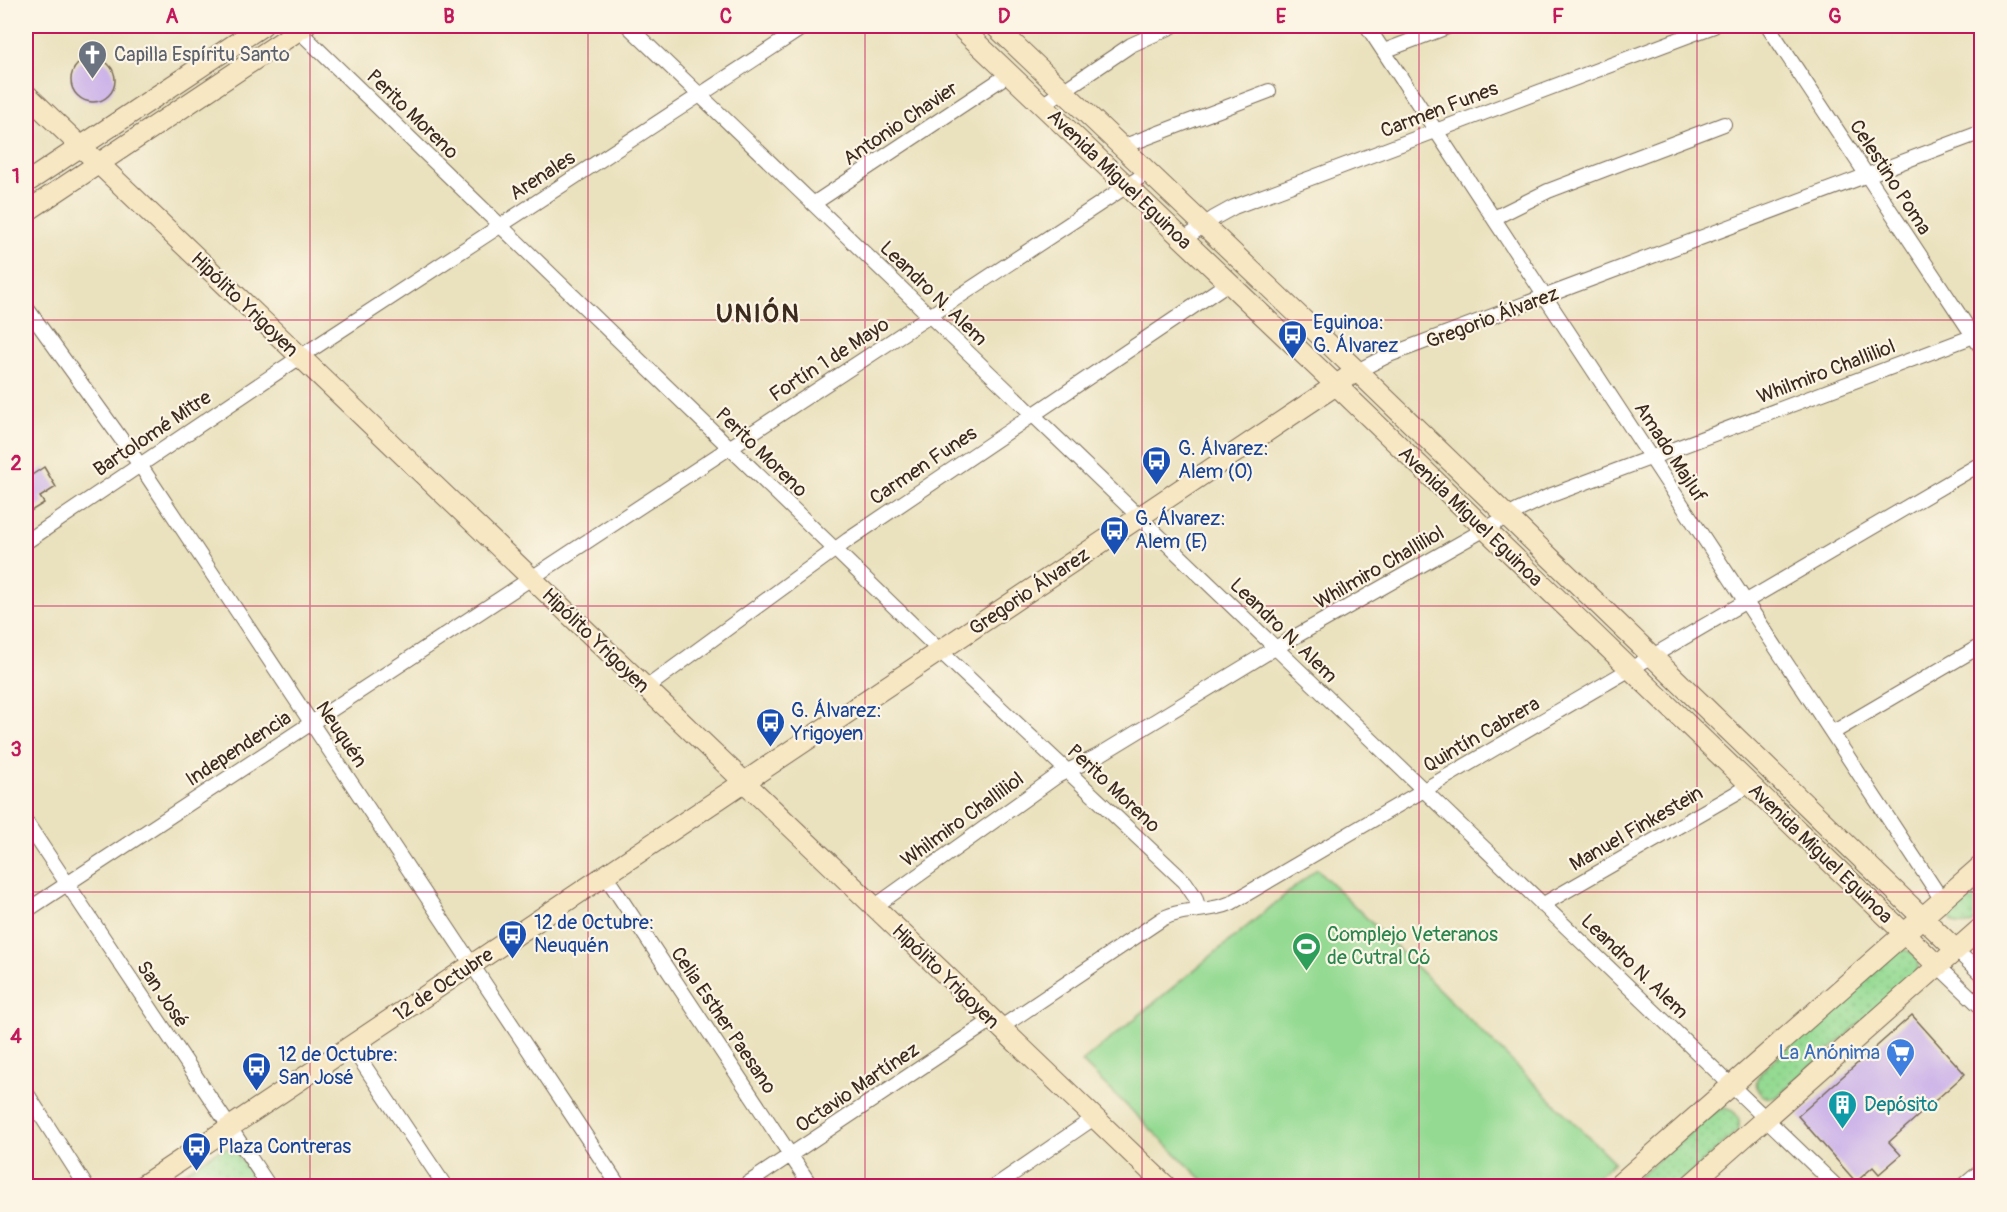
<svg xmlns="http://www.w3.org/2000/svg" width="2007" height="1212" viewBox="0 0 2007 1212" font-family="Pangolin,sans-serif">
<style>
.green{fill:#94da93;stroke:#688258;stroke-width:1.5}
.park{fill:url(#park-dots);stroke:#688258;stroke-width:1.5}
.building{fill:#ccb3e9}
.lines{fill:none;stroke-linecap:round;stroke-linejoin:round}
.street-casing{stroke:#786a56;stroke-width:16}
.secondary-casing{stroke:#786a56;stroke-width:22}
.street{stroke:#fff;stroke-width:14}
.secondary{stroke:#f8e7c3;stroke-width:20}
.grid{fill:none;stroke:#c2185b;stroke-width:1.5;stroke-opacity:0.55}
.labels{text-anchor:middle;stroke-width:4.5;stroke-linejoin:round;paint-order:stroke}
.worship-label{font-size:20px;fill:#5b616d;stroke:#fcf5e5;text-anchor:start}
.street-label{font-size:20px;fill:#3b2a1e;stroke:#fcf5e5}
.transit-label{font-size:20px;fill:#164399;stroke:#fcf5e5;text-anchor:start}
.leisure-label{font-size:20px;fill:#27864d;stroke:#fcf5e5;text-anchor:start}
.shop-label{font-size:20px;fill:#366cbe;stroke:#fcf5e5;text-anchor:end}
.culture-label{font-size:20px;fill:#0d838f;stroke:#fcf5e5;text-anchor:start}
.district-label{font-size:26px;font-weight:bold;letter-spacing:1.5px;fill:#3b2a1e;stroke:#fcf5e5}
.neatline{fill:none;stroke:#c2185b;stroke-width:2}
.grid-label{font-size:20px;text-anchor:middle;font-weight:bold;fill:#c2185b}
</style>
<defs>
<pattern id="park-dots" width="8" height="8" patternUnits="userSpaceOnUse" patternTransform="scale(1.5)"><rect width="8" height="8" fill="#94da93"/><path d="M2 2h.1M6 6h.1" fill="none" stroke="#80bb7e" stroke-width="1.8" stroke-linecap="round"/></pattern>
</defs>
<rect width="100%" height="100%" fill="#fcf5e5"/>
<filter id="ink" filterUnits="userSpaceOnUse"><feTurbulence type="fractalNoise" baseFrequency=".0167" numOctaves="2"/><feDisplacementMap in="SourceGraphic" scale="12" xChannelSelector="R" yChannelSelector="G"/><feConvolveMatrix kernelMatrix="1 2 1 2 8 2 1 2 1" color-interpolation-filters="sRGB"/></filter>
<filter id="wash" filterUnits="userSpaceOnUse"><feTurbulence type="fractalNoise" baseFrequency=".008" numOctaves="4" result="noise"/><feDisplacementMap in="SourceGraphic" scale="24" xChannelSelector="R" yChannelSelector="G"/><feGaussianBlur stdDeviation="1.35" result="paint"/><feColorMatrix in="noise" values="0 0 0 0 0 0 0 0 0 0 0 0 0 0 0 0 0 1.4 0 .05"/><feComposite in="paint" operator="in"/></filter>
<g filter="url(#wash)">
<rect width="100%" height="100%" fill="#eae1be"/>
<path class="green" d="M 1317,869 L 1614,1162 L 1587,1186 L 1209,1186 L 1082,1062 Z"/>
<path class="park" d="M 1981,873 L 1981,917 C 1967,930 1947,929 1948,906 Z
M 1902,950 C 1914,950 1921,959 1917,972 L 1777,1097 C 1760,1101 1750,1086 1761,1072 L 1897,951 Z
M 1724,1108 C 1736,1110 1742,1119 1738,1130 L 1677,1186 L 1628,1186 L 1714,1112 Z
M 228,1148 L 237,1154 L 259,1186 L 162,1186 L 217,1151 Z"/>
<g id="blocks">
<path class="building" d="M71 80a22 22 0 1 1 44 0a22 22 0 1 1-44 0Z
M 44,467 L 56,487 L 40,497 L 44,503 L 26,514 L 26,479 Z
M 1912,1015 L 1965,1074 L 1889,1142 L 1901,1155 L 1879,1174 L 1873,1167 L 1856,1182 L 1798,1116 Z"/>
</g>
</g>
<g filter="url(#ink)">
<use href="#blocks" fill-opacity="0" stroke="#786a56" stroke-width="1.5"/>
<g class="lines">
<defs>
<path id="street" d="M 294,26 L 940,651 L 1185,882 L 1195,897 L 1199,909
M 628,26 L 1836,1186
M 1367,26 L 1942,900
M 1768,26 L 1982,349
M 1384,51 L 1450,26
M 1042,105 L 1131,45 L 1173,26
M 1122,147 L 1269,91
M 813,204 L 1009,74
M 1494,218 L 1548,191 L 1724,124
M 1183,240 L 1214,218 L 1234,207 L 1714,26
M 26,307 L 140,465 L 619,1186
M 1357,371 L 1389,355 L 1982,132
M 26,542 L 300,357 L 805,26
M 646,688 L 848,540 L 1228,283
M 1832,733 L 1982,645
M 26,822 L 269,1186
M 605,875 L 811,1186
M 1542,905 L 1750,785
M 874,907 L 1057,776 L 1096,757 L 1275,648 L 1517,511 L 1549,496 L 1982,333
M 26,911 L 1148,172
M 1956,950 L 1982,975
M 1938,966 L 1982,1008
M 1000,1028 L 1162,919 C 1184,907 1209,913 1231,903 L 1982,463
M 351,1046 L 445,1186
M 26,1092 L 86,1186
M 744,1186 L 992,1020
M 995,1186 L 1094,1118
M 1963,1186 L 1982,1170"/>
<path id="secondary" d="M 959,26 L 1336,385 L 1938,966
M 995,26 L 1357,371 L 1956,950
M 26,94 L 1166,1186
M 26,183 L 262,26
M 26,212 L 305,26
M 142,1186 L 1357,371
M 1617,1186 L 1982,865
M 1689,1186 L 1982,927"/>
</defs>
<use href="#street" class="street-casing"/>
<use href="#secondary" class="secondary-casing"/>
<use href="#street" class="street"/>
<use href="#secondary" class="secondary"/>
</g>
</g>
<path class="grid" d="M 310,26 L 310,1186M 588,26 L 588,1186M 865,26 L 865,1186M 1142,26 L 1142,1186M 1419,26 L 1419,1186M 1697,26 L 1697,1186M 26,320 L 1982,320M 26,606 L 1982,606M 26,892 L 1982,892"/>
<defs>
<symbol id="church-pin" viewBox="-11 -11 22 30"><path d="M0 17L-7.5 6A9.5 9.5 0 1 1 7.5 6Z" fill="#6b7280" stroke="#fcf5e5"/><path d="M-1.2-6h2.4v3.5h3.3v2.4h-3.3V6h-2.4V-.1h-3.3v-2.4h3.3Z" fill="#fff"/></symbol>
<symbol id="bus-pin" viewBox="-11 -11 22 30"><path d="M0 17L-7.5 6A9.5 9.5 0 1 1 7.5 6Z" fill="#1a4fb4" stroke="#fcf5e5"/><path d="M-5-6H5V4H4V6H2V4H-2V6H-4V4H-5ZM-3.5-4V0h7V-4ZM-3.5 1.2v1.5H-2V1.2ZM2 1.2v1.5H3.5V1.2Z" fill="#fff"/></symbol>
<symbol id="stadium-pin" viewBox="-11 -11 22 30"><path d="M0 17L-7.5 6A9.5 9.5 0 1 1 7.5 6Z" fill="#2e9e5b" stroke="#fcf5e5"/><path d="M0-5a6.5 5 0 1 0 0 10a6.5 5 0 1 0 0-10ZM-3.5-1.8h7v3.6h-7Z" fill="#fff"/></symbol>
<symbol id="supermarket-pin" viewBox="-11 -11 22 30"><path d="M0 17L-7.5 6A9.5 9.5 0 1 1 7.5 6Z" fill="#3f7fe0" stroke="#fcf5e5"/><path d="M-6-5.5h2.5l.6 2H6L4.5 2H-2.5L-4.4-4H-6ZM-1.5 3.2a1.3 1.3 0 1 0 .1 0ZM3 3.2a1.3 1.3 0 1 0 .1 0Z" fill="#fff"/></symbol>
<symbol id="building-pin" viewBox="-11 -11 22 30"><path d="M0 17L-7.5 6A9.5 9.5 0 1 1 7.5 6Z" fill="#0f9aa8" stroke="#fcf5e5"/><path d="M-4-6H4V6H1V3H-1V6H-4ZM-2.5-4.3h1.7v1.8h-1.7ZM.8-4.3h1.7v1.8H.8ZM-2.5-1h1.7V.8h-1.7ZM.8-1h1.7V.8H.8Z" fill="#fff"/></symbol>
</defs>
<g fill-rule="evenodd">
<use href="#church-pin" x="76" y="38" width="33" height="45"/>
<use href="#bus-pin" x="1276" y="318" width="33" height="45"/>
<use href="#bus-pin" x="1140" y="444" width="33" height="45"/>
<use href="#bus-pin" x="1098" y="514" width="33" height="45"/>
<use href="#bus-pin" x="754" y="706" width="33" height="45"/>
<use href="#bus-pin" x="496" y="918" width="33" height="45"/>
<use href="#stadium-pin" x="1290" y="930" width="33" height="45"/>
<use href="#supermarket-pin" x="1884" y="1036" width="33" height="45"/>
<use href="#bus-pin" x="240" y="1050" width="33" height="45"/>
<use href="#building-pin" x="1826" y="1088" width="33" height="45"/>
<use href="#bus-pin" x="180" y="1130" width="33" height="45"/>
</g>
<g class="labels">
<g class="worship-label">
<text x="114" y="61">Capilla Espíritu Santo</text>
</g>
<g class="street-label">
<text transform="translate(1439 109) rotate(-21)" y="7">Carmen Funes</text>
<text transform="translate(413 114) rotate(44)" y="7">Perito Moreno</text>
<text transform="translate(900 123) rotate(-34)" y="7">Antonio Chavier</text>
<text transform="translate(542 175) rotate(-33)" y="7">Arenales</text>
<text transform="translate(1891 177) rotate(57)" y="7">Celestino Poma</text>
<text transform="translate(1120 179) rotate(44)" y="7">Avenida Miguel Eguinoa</text>
<text transform="translate(934 293) rotate(44)" y="7">Leandro N. Alem</text>
<text transform="translate(245 304) rotate(44)" y="7">Hipólito Yrigoyen</text>
<text transform="translate(1492 317) rotate(-21)" y="7">Gregorio Álvarez</text>
<text transform="translate(829 359) rotate(-33)" y="7">Fortín 1 de Mayo</text>
<text transform="translate(1826 371) rotate(-21)" y="7">Whilmiro Challiliol</text>
<text transform="translate(152 433) rotate(-34)" y="7">Bartolomé Mitre</text>
<text transform="translate(762 452) rotate(44)" y="7">Perito Moreno</text>
<text transform="translate(1671 452) rotate(57)" y="7">Amado Majluf</text>
<text transform="translate(923 465) rotate(-34)" y="7">Carmen Funes</text>
<text transform="translate(1471 516) rotate(44)" y="7">Avenida Miguel Eguinoa</text>
<text transform="translate(1379 567) rotate(-30)" y="7">Whilmiro Challiliol</text>
<text transform="translate(1029 591) rotate(-34)" y="7">Gregorio Álvarez</text>
<text transform="translate(1284 630) rotate(44)" y="7">Leandro N. Alem</text>
<text transform="translate(596 640) rotate(44)" y="7">Hipólito Yrigoyen</text>
<text transform="translate(342 734) rotate(56)" y="7">Neuquén</text>
<text transform="translate(1481 734) rotate(-30)" y="7">Quintín Cabrera</text>
<text transform="translate(238 748) rotate(-33)" y="7">Independencia</text>
<text transform="translate(1114 788) rotate(43)" y="7">Perito Moreno</text>
<text transform="translate(962 819) rotate(-36)" y="7">Whilmiro Challiliol</text>
<text transform="translate(1636 828) rotate(-30)" y="7">Manuel Finkestein</text>
<text transform="translate(1821 853) rotate(44)" y="7">Avenida Miguel Eguinoa</text>
<text transform="translate(1635 966) rotate(44)" y="7">Leandro N. Alem</text>
<text transform="translate(946 976) rotate(44)" y="7">Hipólito Yrigoyen</text>
<text transform="translate(443 984) rotate(-34)" y="7">12 de Octubre</text>
<text transform="translate(163 994) rotate(56)" y="7">San José</text>
<text transform="translate(724 1020) rotate(56)" y="7">Celia Esther Paesano</text>
<text transform="translate(857 1087) rotate(-34)" y="7">Octavio Martínez</text>
</g>
<g class="transit-label">
<text x="1313" y="329">Eguinoa:<tspan x="1313" dy="23">G. Álvarez</tspan></text>
<text x="1178" y="455">G. Álvarez:<tspan x="1178" dy="23">Alem (O)</tspan></text>
<text x="1135" y="525">G. Álvarez:<tspan x="1135" dy="23">Alem (E)</tspan></text>
<text x="791" y="717">G. Álvarez:<tspan x="791" dy="23">Yrigoyen</tspan></text>
<text x="534" y="929">12 de Octubre:<tspan x="534" dy="23">Neuquén</tspan></text>
<text x="278" y="1061">12 de Octubre:<tspan x="278" dy="23">San José</tspan></text>
<text x="218" y="1153">Plaza Contreras</text>
</g>
<g class="leisure-label">
<text x="1327" y="941">Complejo Veteranos<tspan x="1327" dy="23">de Cutral Có</tspan></text>
</g>
<g class="shop-label">
<text x="1880" y="1059">La Anónima</text>
</g>
<g class="culture-label">
<text x="1864" y="1111">Depósito</text>
</g>
<g class="district-label">
<text x="758" y="322">UNIÓN</text>
</g>
</g>
<rect width="2007" height="1212" fill="none" stroke="#fcf5e5" stroke-width="66"/>
<rect x="33" y="33" width="1941" height="1146" class="neatline"/>
<g class="grid-label">
<text x="172" y="23">A</text>
<text x="449" y="23">B</text>
<text x="726" y="23">C</text>
<text x="1004" y="23">D</text>
<text x="1281" y="23">E</text>
<text x="1558" y="23">F</text>
<text x="1835" y="23">G</text>
<text x="16" y="183">1</text>
<text x="16" y="470">2</text>
<text x="16" y="756">3</text>
<text x="16" y="1043">4</text>
</g>
</svg>
